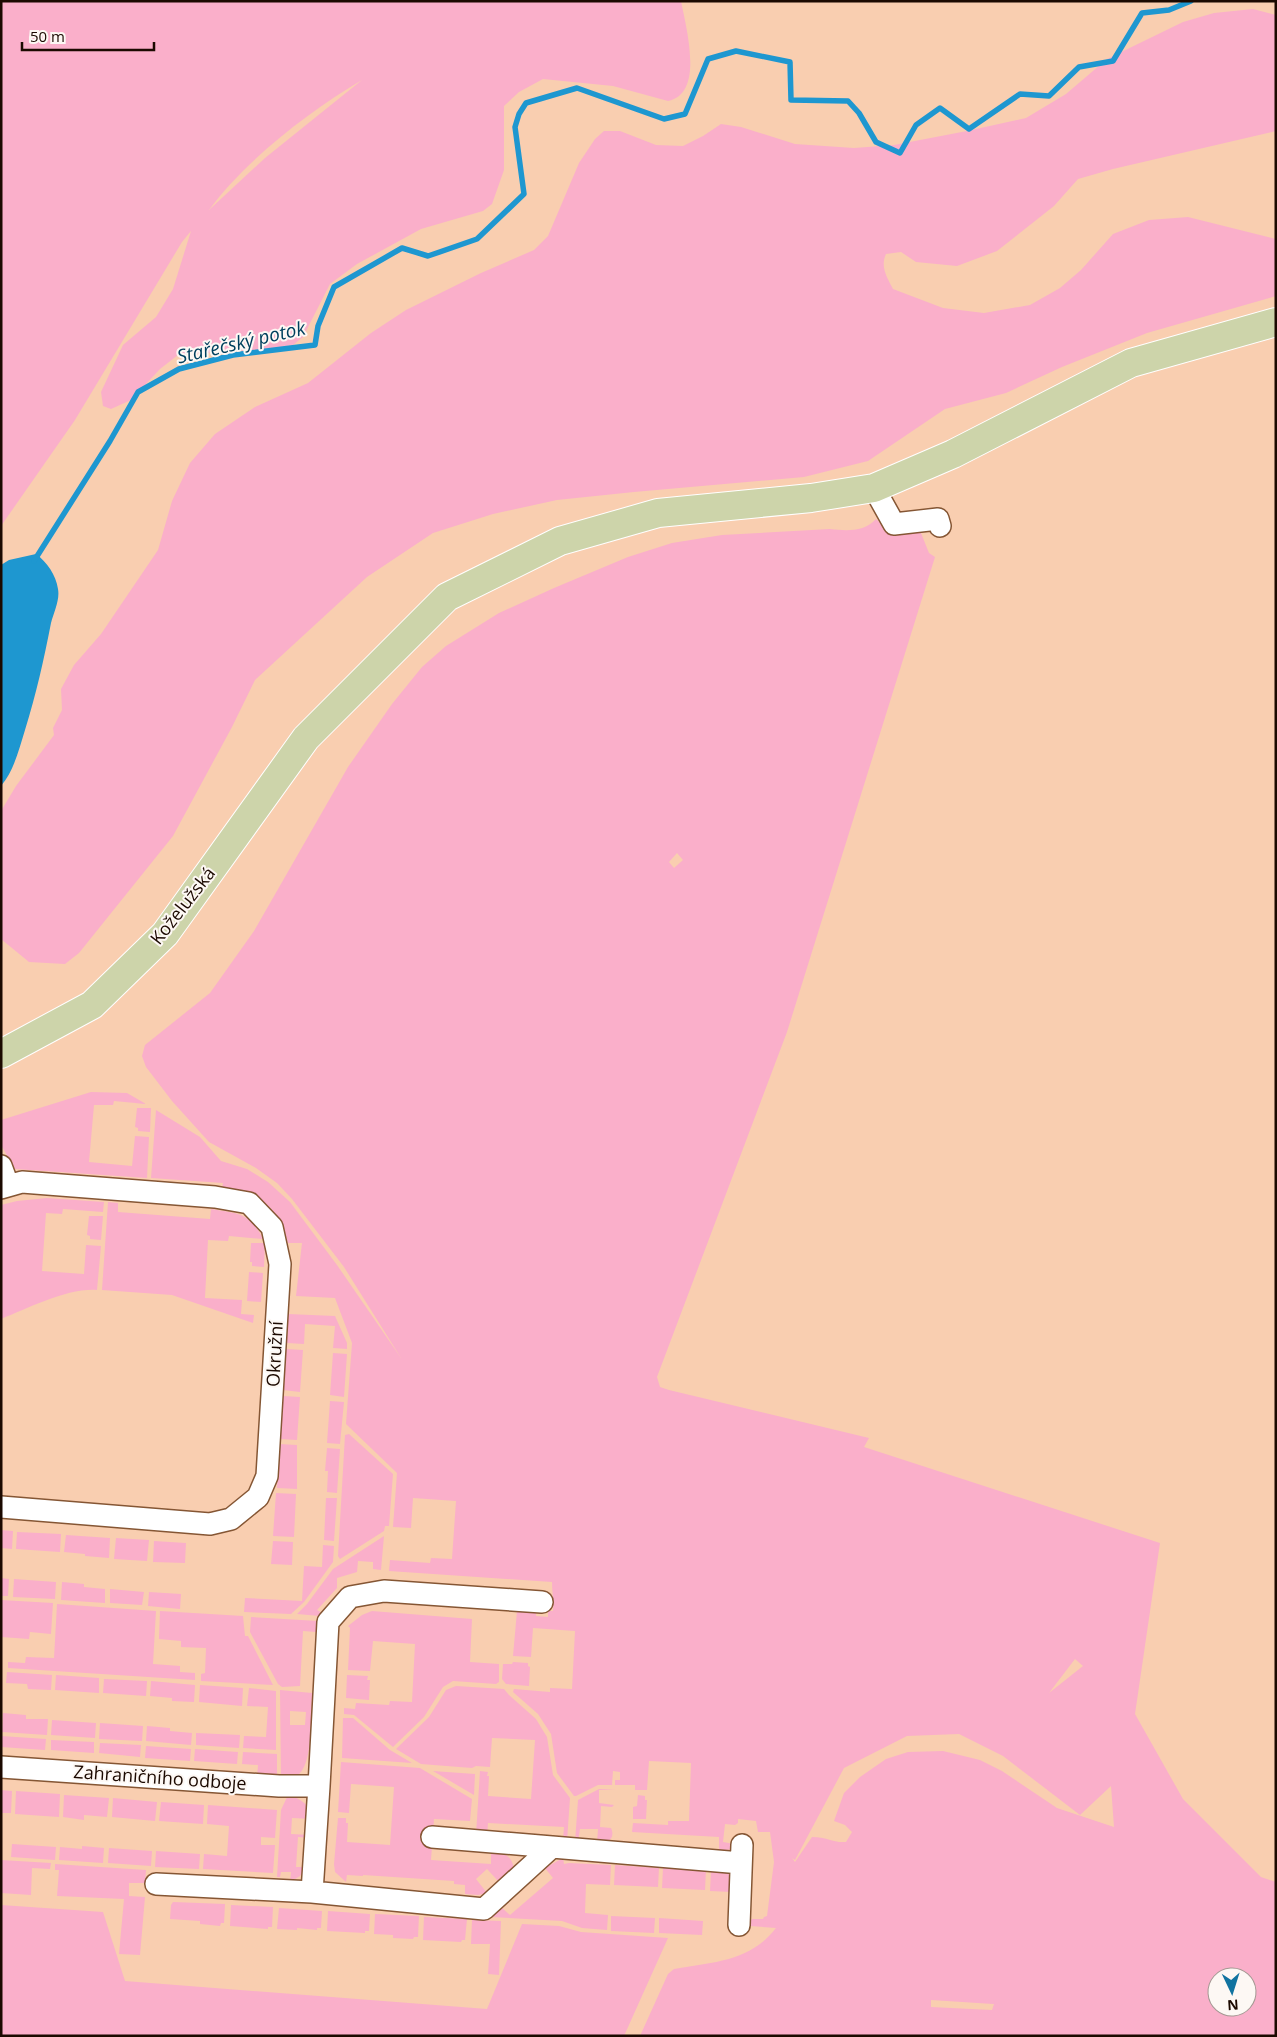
<svg xmlns="http://www.w3.org/2000/svg" width="1277" height="2037" viewBox="0 0 1277 2037" font-family="'Open Sans',sans-serif">
<style>
.green{fill:#faafca;fill-rule:evenodd}
.water{fill:#1e97d0}
.lines{fill:none;stroke-linecap:round;stroke-linejoin:round}
.stream{stroke:#1e97d0;stroke-width:5.5}
.minor-casing{stroke:#855634;stroke-width:24}
.major-casing{stroke:#fff;stroke-width:30}
.minor{stroke:#fff;stroke-width:21}
.major{stroke:#cdd4aa;stroke-width:28}
.labels{text-anchor:middle;stroke-width:4;stroke-linejoin:round;paint-order:stroke}
.street-label{font-size:18px;fill:#1b0900;stroke:#fdf8f4}
.water-label{font-size:19px;font-style:italic;fill:#00405e;stroke:#fdf8f4}
</style>
<rect width="100%" height="100%" fill="#f9ceb0"/>
<path class="green" d="M 1,1 L 681,1 C 686,27 705,94 668,101 L 613,86 L 543,79 L 519,92 L 504,106 L 504,170 L 492,204 L 483,211 L 421,229 L 357,264 L 330,284 L 303,337 L 293,345 L 269,349 L 178,355 L 160,369 L 131,400 L 111,409 L 103,406 L 101,392 L 123,345 L 156,317 L 173,289 L 191,231 L 182,242 L 75,420 L 1,526 ZM 362,80 L 265,158 L 209,210 C 246,160 308,112 362,80 Z
M 1253,9 L 1276,15 L 1276,131 L 1113,169 L 1078,179 L 1054,206 L 997,251 L 957,266 L 916,262 L 901,252 L 886,254 C 880,267 887,277 893,289 L 943,308 L 984,313 L 1030,305 L 1060,288 L 1081,270 L 1113,234 L 1149,220 L 1188,217 L 1276,239 L 1276,296 L 1147,333 L 1062,367 L 1006,393 L 945,409 L 868,461 L 804,477 L 634,492 L 557,500 L 493,514 L 433,533 L 367,577 L 255,680 L 232,727 L 173,836 L 79,953 L 65,964 L 29,962 L 1,939 L 1,811 L 16,786 L 54,735 L 53,728 L 62,710 L 61,689 L 74,665 L 101,634 L 158,550 L 172,501 L 190,463 L 215,434 L 255,407 L 308,383 L 371,333 L 406,310 L 481,273 L 534,250 L 548,236 L 579,163 L 595,139 L 604,131 L 620,131 L 656,145 L 683,146 L 703,136 L 721,124 L 741,127 L 795,144 L 854,148 L 894,145 L 967,131 L 1026,118 L 1066,94 L 1107,59 L 1183,22 L 1214,13 Z
M 876,519 L 887,529 L 919,528 L 929,553 L 935,557 L 787,1032 L 657,1377 L 660,1387 L 669,1390 L 869,1438 L 864,1447 L 1160,1543 L 1135,1714 L 1183,1799 L 1261,1877 L 1276,1882 L 1276,2036 L 640,2036 L 668,1974 L 674,1969 C 713,1962 750,1962 776,1928 L 750,1926 L 749,1923 L 752,1919 L 763,1919 L 764,1917 L 767,1916 L 774,1862 L 770,1832 L 758,1832 L 756,1821 L 738,1819 L 738,1823 L 735,1825 L 725,1824 L 723,1842 L 734,1844 L 732,1849 L 719,1851 L 719,1837 L 632,1832 L 633,1823 L 668,1825 L 668,1821 L 689,1821 L 691,1763 L 649,1761 L 647,1790 L 635,1790 L 635,1785 L 615,1785 L 615,1780 L 620,1780 L 620,1772 L 613,1771 L 612,1785 L 598,1785 L 576,1796 L 574,1796 L 557,1773 L 551,1734 L 538,1714 L 513,1692 L 514,1689 L 550,1692 L 550,1688 L 572,1689 L 575,1631 L 533,1628 L 531,1657 L 513,1656 L 517,1611 L 536,1610 L 536,1616 L 548,1617 L 548,1611 L 553,1611 C 554,1600 552,1593 552,1582 L 389,1571 L 390,1560 L 430,1563 L 431,1558 L 452,1559 L 456,1501 L 413,1498 L 411,1528 L 393,1527 L 397,1473 L 346,1424 L 352,1343 L 335,1298 L 296,1296 L 302,1243 L 288,1243 C 279,1206 259,1193 222,1188 L 223,1183 L 151,1178 L 156,1110 L 200,1137 L 221,1161 L 247,1169 L 268,1182 L 290,1202 L 337,1265 L 401,1358 L 344,1267 L 292,1199 L 277,1183 L 256,1168 L 209,1142 L 172,1101 L 146,1067 L 142,1056 L 145,1045 L 210,993 L 254,931 L 348,767 L 392,704 L 422,667 L 446,646 L 499,613 L 554,588 L 628,557 L 672,543 L 722,535 L 830,529 C 847,531 864,532 876,519 ZM 677,853 L 683,860 L 674,868 L 669,862 ZM 1075,1659 L 1083,1666 L 1049,1693 ZM 959,1734 L 1003,1756 L 1080,1815 L 1111,1786 L 1114,1827 L 1057,1808 L 1002,1771 L 980,1760 L 943,1751 L 908,1752 L 886,1759 L 860,1777 L 844,1793 L 834,1821 L 845,1825 L 852,1832 L 846,1842 C 833,1843 827,1837 812,1837 L 795,1862 L 792,1858 L 795,1860 L 844,1768 L 907,1736 ZM 1217,1977 L 1247,1977 L 1247,2007 L 1217,2007 ZM 931,2000 L 993,2004 L 994,2004 L 992,2010 L 931,2007 Z
M 91,1092 L 127,1093 L 146,1104 L 114,1101 L 113,1105 L 94,1105 L 89,1162 L 132,1166 L 135,1136 L 149,1137 L 147,1178 L 15,1169 L 1,1145 L 1,1120 Z
M 137,1108 L 151,1108 L 150,1132 L 138,1131 L 138,1128 L 135,1127 Z
M 47,1198 L 104,1202 L 103,1212 L 63,1209 L 62,1214 L 46,1213 L 42,1271 L 84,1274 L 86,1245 L 101,1246 L 97,1290 C 67,1288 29,1308 1,1319 L 1,1205 L 17,1201 Z
M 108,1202 L 118,1203 L 118,1212 L 210,1219 L 211,1209 C 237,1213 251,1213 263,1239 L 229,1236 L 228,1241 L 208,1240 L 205,1298 L 242,1300 L 241,1314 L 254,1315 L 253,1323 L 172,1295 L 102,1290 Z
M 89,1216 L 103,1216 L 101,1240 L 90,1239 L 90,1236 L 87,1235 Z
M 251,1243 L 265,1243 L 264,1267 L 252,1266 L 252,1262 L 250,1262 Z
M 249,1272 L 263,1273 L 261,1302 L 247,1301 Z
M 288,1314 L 335,1316 L 347,1343 L 347,1349 L 333,1348 L 335,1326 L 305,1324 L 304,1344 L 287,1343 Z
M 286,1349 L 303,1350 L 300,1392 L 283,1390 Z
M 333,1353 L 347,1354 L 344,1397 L 330,1395 Z
M 283,1396 L 300,1397 L 297,1440 L 280,1439 Z
M 330,1401 L 344,1402 L 340,1444 L 327,1443 Z
M 349,1434 L 393,1474 L 389,1526 L 385,1526 L 384,1531 L 340,1559 L 338,1556 L 345,1435 Z
M 279,1444 L 297,1445 L 297,1489 L 277,1488 Z
M 327,1448 L 340,1449 L 337,1493 L 327,1492 L 328,1471 L 325,1471 Z
M 276,1493 L 296,1494 L 294,1537 L 273,1536 Z
M 326,1498 L 337,1498 L 334,1541 L 324,1540 Z
M 1,1530 L 13,1531 L 12,1549 L 1,1548 Z
M 17,1532 L 61,1534 L 60,1552 L 16,1549 Z
M 66,1535 L 110,1538 L 109,1558 L 85,1556 L 85,1554 L 64,1552 Z
M 384,1536 L 381,1570 L 373,1569 L 373,1562 L 358,1561 L 357,1572 L 337,1578 L 337,1588 L 317,1610 L 322,1613 L 320,1616 L 297,1614 L 307,1604 L 333,1569 Z
M 116,1538 L 149,1540 L 147,1561 L 114,1559 Z
M 154,1541 L 186,1543 L 185,1563 L 153,1562 Z
M 273,1541 L 293,1542 L 292,1565 L 271,1564 Z
M 323,1545 L 334,1546 L 333,1562 L 304,1602 L 291,1614 L 244,1612 L 245,1598 L 302,1601 L 304,1566 L 322,1567 Z
M 1,1578 L 9,1579 L 8,1596 L 1,1596 Z
M 14,1579 L 56,1582 L 55,1599 L 13,1597 Z
M 62,1582 L 84,1584 L 84,1587 L 105,1589 L 105,1603 L 61,1600 Z
M 110,1589 L 144,1592 L 142,1605 L 110,1603 Z
M 149,1592 L 181,1594 L 180,1609 L 148,1606 Z
M 1,1600 L 53,1603 L 51,1634 L 30,1632 L 29,1639 L 1,1637 Z
M 57,1604 L 156,1611 L 153,1664 L 180,1666 L 180,1672 L 195,1673 L 195,1680 L 8,1668 L 8,1662 L 25,1663 L 26,1657 L 54,1658 Z
M 160,1611 L 243,1616 L 245,1636 L 248,1636 L 273,1685 L 201,1681 L 201,1674 L 205,1673 L 206,1648 L 181,1647 L 181,1641 L 159,1639 Z
M 372,1611 L 472,1619 L 470,1662 L 499,1664 L 499,1682 L 496,1684 L 453,1681 L 443,1687 L 424,1717 L 393,1747 L 354,1715 L 344,1714 L 344,1708 L 355,1709 L 356,1703 L 389,1705 L 390,1701 L 412,1702 L 415,1644 L 373,1641 L 370,1671 L 348,1670 L 350,1628 L 348,1626 L 362,1615 Z
M 251,1617 L 318,1621 L 316,1632 L 303,1631 L 300,1686 L 282,1687 L 278,1684 L 250,1632 Z
M 513,1662 L 528,1663 L 528,1666 L 530,1667 L 529,1686 L 506,1684 L 502,1679 L 503,1664 L 512,1664 Z
M 7,1672 L 52,1675 L 51,1690 L 28,1689 L 27,1684 L 6,1683 Z
M 56,1675 L 99,1678 L 99,1693 L 55,1690 Z
M 347,1675 L 368,1676 L 367,1680 L 370,1680 L 369,1700 L 346,1698 Z
M 104,1679 L 147,1681 L 146,1696 L 103,1693 Z
M 151,1681 L 195,1685 L 194,1702 L 172,1701 L 172,1698 L 150,1696 Z
M 200,1685 L 243,1688 L 242,1706 L 199,1702 Z
M 456,1686 L 504,1689 L 509,1695 L 536,1719 L 547,1737 L 553,1775 L 570,1798 L 567,1841 L 563,1840 L 564,1827 L 488,1823 L 487,1836 L 476,1835 L 480,1771 L 488,1772 L 487,1776 L 489,1776 L 488,1796 L 531,1799 L 535,1740 L 492,1738 L 490,1767 L 476,1766 L 472,1768 L 421,1764 L 396,1749 L 429,1717 L 446,1690 Z
M 249,1688 L 276,1691 L 276,1750 L 243,1748 L 244,1736 L 266,1737 L 268,1707 L 247,1706 Z
M 280,1690 L 312,1693 C 311,1712 313,1760 300,1773 C 295,1778 287,1779 281,1779 ZM 290,1711 L 306,1712 L 305,1725 L 290,1725 Z
M 3,1713 L 26,1715 L 26,1719 L 48,1719 L 47,1735 L 2,1732 Z
M 343,1718 L 353,1718 L 390,1750 L 412,1763 L 342,1758 Z
M 52,1720 L 96,1723 L 95,1738 L 51,1735 Z
M 100,1723 L 143,1726 L 142,1741 L 99,1739 Z
M 147,1726 L 170,1728 L 170,1731 L 192,1733 L 191,1745 L 146,1741 Z
M 196,1733 L 240,1735 L 239,1748 L 196,1745 Z
M 1,1736 L 46,1739 L 45,1750 L 1,1747 Z
M 51,1740 L 94,1742 L 94,1753 L 51,1750 Z
M 100,1743 L 141,1745 L 140,1757 L 99,1753 Z
M 146,1746 L 191,1749 L 190,1761 L 145,1758 Z
M 195,1749 L 238,1752 L 237,1764 L 194,1761 Z
M 243,1752 L 277,1754 L 277,1779 L 257,1778 L 258,1765 L 242,1764 Z
M 341,1762 L 420,1768 L 472,1799 L 470,1821 L 434,1819 L 431,1860 L 491,1864 L 491,1851 C 504,1852 512,1856 514,1869 L 499,1882 L 487,1869 L 476,1879 L 487,1893 L 478,1895 L 465,1894 L 465,1885 L 454,1884 L 454,1881 L 363,1875 L 363,1876 L 347,1875 L 346,1882 L 335,1872 L 334,1864 L 338,1818 L 346,1818 L 346,1823 L 348,1823 L 347,1842 L 390,1845 L 394,1787 L 351,1784 L 349,1813 L 338,1812 Z
M 433,1771 L 475,1774 L 474,1795 Z
M 599,1789 L 616,1790 L 599,1790 L 599,1803 L 614,1805 L 612,1807 L 601,1806 L 600,1827 L 611,1828 C 616,1839 607,1844 597,1843 L 598,1829 L 580,1829 L 578,1842 L 575,1842 L 578,1800 Z
M 1,1790 L 12,1791 L 11,1813 L 1,1813 Z
M 16,1791 L 60,1794 L 59,1817 L 15,1814 Z
M 64,1795 L 109,1798 L 107,1817 L 84,1815 L 84,1820 L 63,1817 Z
M 288,1795 C 302,1799 310,1805 312,1819 L 292,1818 L 291,1834 L 311,1835 L 311,1838 L 298,1837 L 296,1867 L 303,1867 L 303,1862 L 309,1863 L 300,1876 L 290,1882 L 291,1872 L 281,1872 L 280,1877 L 277,1877 L 281,1810 Z
M 638,1795 L 645,1796 L 645,1800 L 647,1800 L 646,1819 L 633,1819 L 633,1807 L 637,1806 Z
M 113,1798 L 157,1802 L 155,1821 L 112,1817 Z
M 161,1802 L 204,1805 L 203,1824 L 159,1821 Z
M 208,1805 L 277,1810 L 275,1838 L 261,1837 L 261,1845 L 275,1845 L 273,1873 L 203,1869 L 204,1854 L 227,1856 L 229,1826 L 207,1824 Z
M 12,1844 L 56,1847 L 55,1860 L 11,1857 Z
M 82,1846 L 104,1848 L 103,1863 L 59,1860 L 60,1847 L 82,1849 Z
M 109,1848 L 152,1851 L 151,1866 L 108,1863 Z
M 156,1851 L 200,1854 L 199,1869 L 155,1867 Z
M 563,1858 L 564,1864 L 569,1863 L 611,1865 L 610,1885 L 586,1884 L 585,1913 L 608,1915 L 607,1930 L 582,1928 L 562,1921 L 491,1917 L 502,1908 L 510,1915 L 553,1878 L 545,1868 Z
M 1,1860 L 51,1863 L 50,1869 L 32,1868 L 31,1895 L 1,1893 Z
M 55,1864 L 146,1870 L 145,1883 L 129,1883 L 129,1896 L 145,1897 L 140,1955 L 119,1954 L 124,1899 L 57,1896 L 59,1870 L 55,1870 Z
M 615,1865 L 659,1868 L 658,1887 L 614,1885 Z
M 663,1868 L 706,1870 L 705,1890 L 662,1888 Z
M 711,1871 L 734,1872 L 731,1892 L 710,1891 Z
M 173,1902 L 225,1904 L 224,1923 L 221,1923 L 220,1926 L 200,1924 L 200,1921 L 170,1919 L 171,1905 Z
M 1,1905 L 103,1912 L 125,1981 L 487,2009 L 522,1924 L 559,1926 L 581,1932 L 668,1938 L 624,2036 L 1,2036 Z
M 231,1905 L 273,1907 L 272,1927 L 268,1927 L 268,1929 L 230,1926 Z
M 279,1908 L 322,1911 L 321,1928 L 317,1928 L 317,1930 L 297,1928 L 297,1930 L 277,1929 Z
M 328,1911 L 370,1914 L 369,1931 L 365,1931 L 365,1933 L 327,1931 Z
M 375,1914 L 419,1916 L 418,1937 L 414,1937 L 413,1939 L 393,1938 L 393,1935 L 374,1934 Z
M 611,1916 L 655,1918 L 654,1933 L 611,1931 Z
M 424,1917 L 467,1919 L 465,1940 L 462,1940 L 461,1942 L 423,1940 Z
M 659,1918 L 703,1921 L 702,1935 L 659,1933 Z
M 472,1920 L 501,1921 L 499,1975 L 488,1974 L 490,1944 L 471,1944 Z"/>
<path class="water" d="M 36,554 C 47,562 56,575 58,589 C 60,600 54,612 51,623 C 44,659 36,695 25,730 C 19,749 14,771 1,786 L 1,565 L 9,560 Z"/>
<g class="lines">
<path class="stream" d="M 34,561 L 110,441 L 138,392 L 179,369 L 233,355 L 315,345 L 318,326 L 334,287 L 402,248 L 428,256 L 477,239 L 524,194 L 515,127 L 519,114 L 526,103 L 577,88 L 664,119 L 685,114 L 708,59 L 736,51 L 790,62 L 791,100 L 848,101 L 859,113 L 876,142 L 900,153 L 916,125 L 940,108 L 969,129 L 1020,94 L 1049,96 L 1079,67 L 1113,61 L 1142,13 L 1169,10 L 1191,1"/>
<defs>
<path id="minor" d="M 874,488 L 894,524 L 938,519 L 940,526
M 1,1166 L 8,1185
M 1,1188 L 22,1182 L 215,1197 L 249,1203 L 272,1227 L 280,1264 L 267,1476 L 258,1497 L 231,1519 L 210,1524 L 1,1507
M 1,1767 L 279,1786 L 319,1786 L 328,1622 L 350,1597 L 384,1591 L 542,1602
M 432,1837 L 552,1847
M 156,1884 L 312,1892 L 484,1909 L 552,1847 L 741,1863
M 312,1892 L 319,1786
M 739,1925 L 742,1845"/>
<path id="major" d="M 1,1054 L 92,1005 L 165,934 L 306,738 L 447,597 L 560,541 L 658,513 L 811,498 L 874,488 L 953,454 L 1131,363 L 1276,322"/>
</defs>
<use href="#minor" class="minor-casing"/>
<use href="#major" class="major-casing"/>
<use href="#minor" class="minor"/>
<use href="#major" class="major"/>
</g>
<g class="labels">
<g class="street-label">
<text transform="translate(183 906) rotate(-52)" y="6">Koželužská</text>
<text transform="translate(275 1354) rotate(-87)" y="6">Okružní</text>
<text transform="translate(160 1778) rotate(4)" y="6">Zahraničního odboje</text>
</g>
<g class="water-label">
<text transform="translate(241 342) rotate(-13)" y="7">Stařečský potok</text>
</g>
</g>
<rect width="1277" height="2037" fill="none" stroke="#1b0900" stroke-width="5"/>
<g transform="translate(1232 1992) rotate(176)"><circle r="24" fill="#fdf8f4" stroke="#a39892"/>
<path d="M0-4L9 19L0 12L-9 19Z" fill="#1173a0"/>
<text y="-8" font-size="14" font-weight="bold" text-anchor="middle" fill="#1b0900">N</text>
</g>
<path d="M22 42v8h132v-8" fill="none" stroke="#1b0900" stroke-width="2.5"/>
<text x="30" y="42" font-size="15" fill="#1b0900" stroke="#fdf8f4" stroke-width="4" paint-order="stroke">50 m</text>
</svg>
